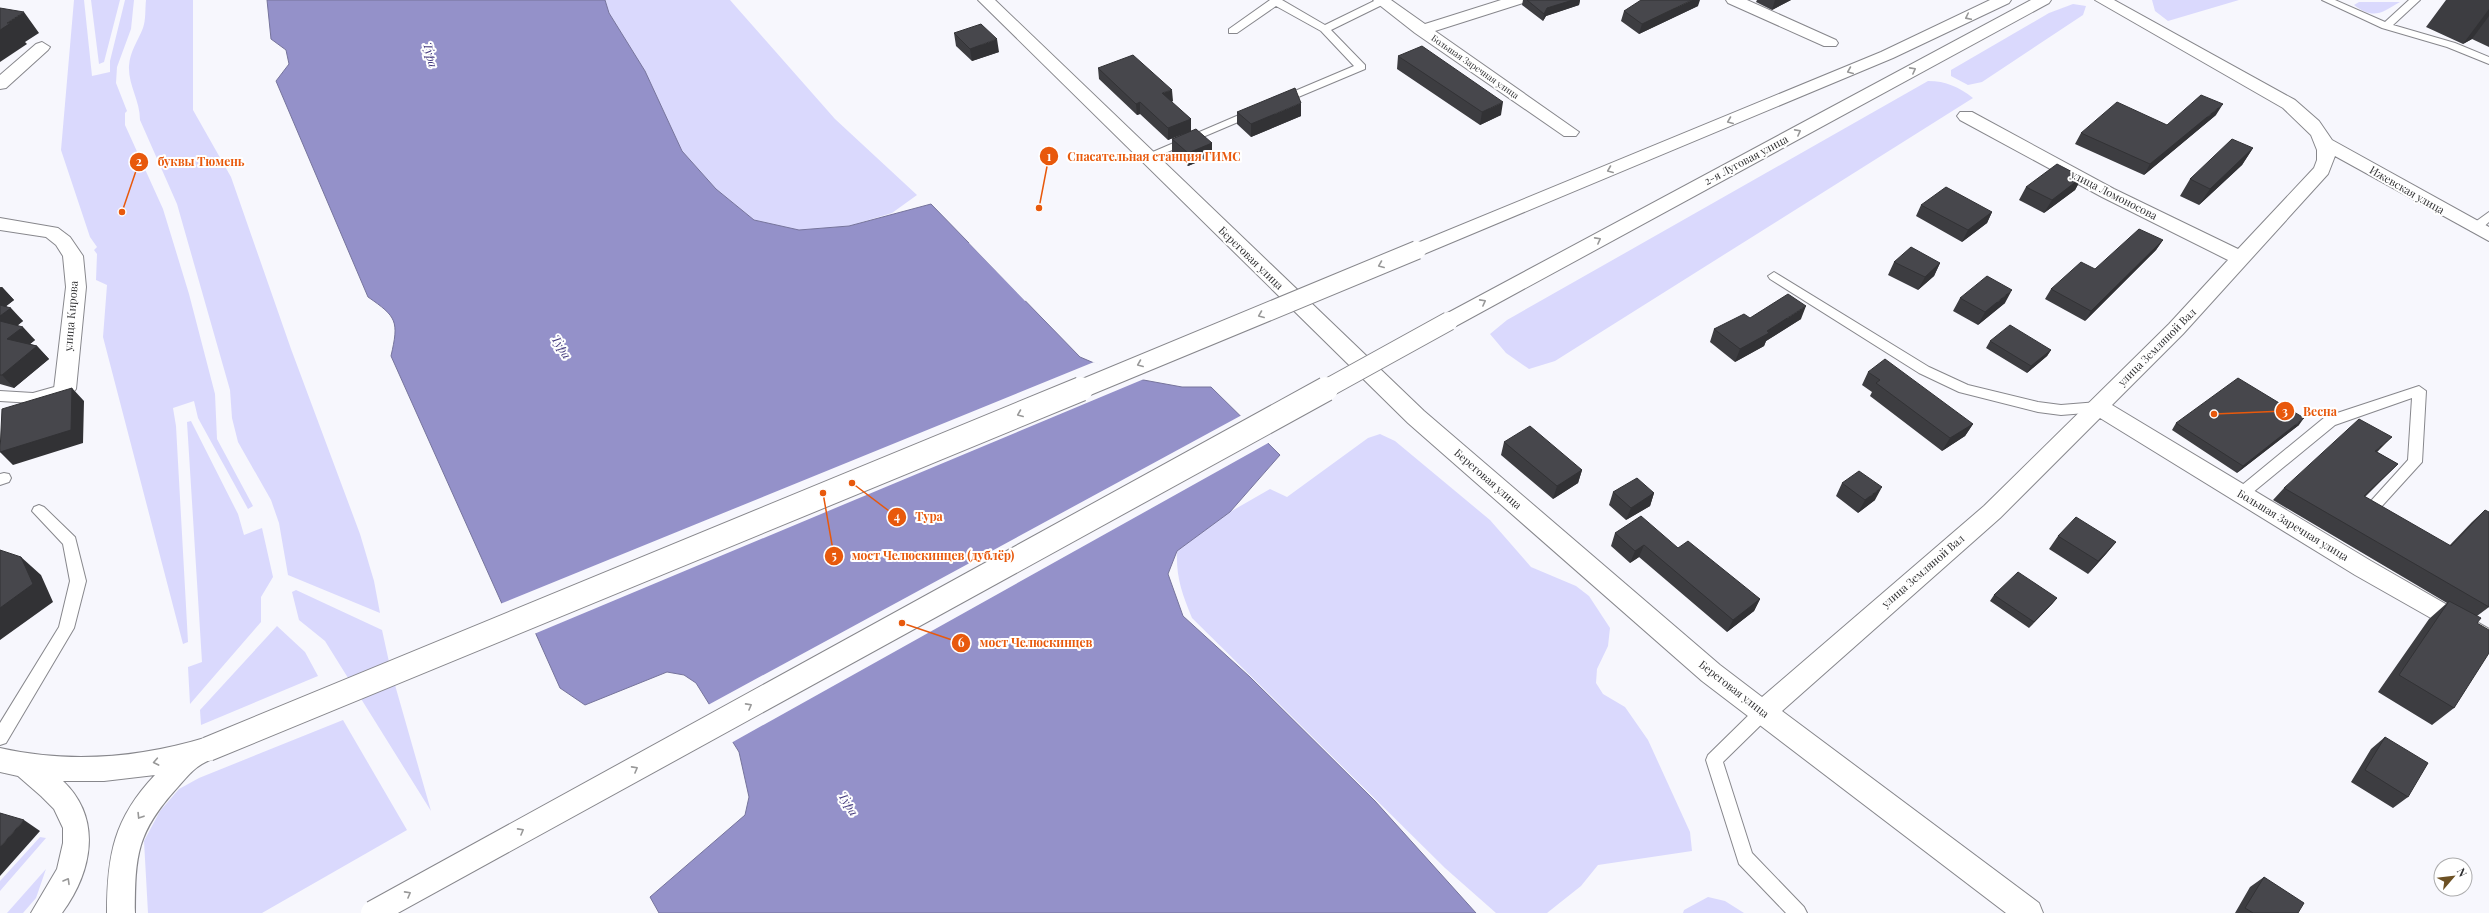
<svg xmlns="http://www.w3.org/2000/svg" width="2489" height="913" viewBox="0 0 2489 913" font-family="'Playfair Display',serif">
<style>
.green{fill:#dad9fd}
.water{fill:#9491c9;stroke:#76749c}
.pier{fill:#f7f7fd}
.lines{fill:none;stroke-linecap:round;stroke-linejoin:round}
.service-casing{stroke:#87878c;stroke-width:2}
.minor-casing{stroke:#87878c;stroke-width:2}
.secondary-casing{stroke:#87878c;stroke-width:2}
.service{fill:#fff;fill-rule:evenodd}
.minor{fill:#fff;fill-rule:evenodd}
.secondary{fill:#fff;fill-rule:evenodd}
.secondary-bridge-far1-casing{stroke:#87878c;stroke-width:20;stroke-linecap:butt}
.secondary-bridge-casing{stroke:#87878c;stroke-width:26;stroke-linecap:butt}
.secondary-bridge-far1{stroke:#fff;stroke-width:18}
.secondary-bridge{stroke:#fff;stroke-width:24}
.wall{fill:#3d3d41}
.shaded-wall{fill:#323235}
.building{fill:#47474c;stroke:#323235}
.oneway{stroke:#989898}
.labels{text-anchor:middle;stroke-width:4;stroke-linejoin:round;paint-order:stroke}
.far-street-label{font-size:9px;fill:#303032;stroke:#fff}
.street-label{font-size:11px;fill:#303032;stroke:#fff}
.water-label{font-size:12px;font-style:italic;fill:#43397d;stroke:#fff}
.leader{fill:none;stroke:#e8590c;stroke-width:1.5}
.callout-dot{fill:#e8590c;stroke:#fff;stroke-width:1.5}
.mark-label{font-size:12px;text-anchor:middle;font-weight:bold;fill:#fff}
.callout-label{font-size:12px;text-anchor:middle;font-weight:bold;fill:#e8590c;stroke:#fff;stroke-width:4;stroke-linejoin:round;paint-order:stroke}
</style>
<rect width="100%" height="100%" fill="#f7f7fd"/>
<path class="green" d="M 74,0 L 84,0 L 92,76 L 110,72 L 110,61 L 125,0 L 134,0 L 131,29 L 117,67 L 116,83 L 127,111 L 125,113 L 125,125 L 163,209 L 189,294 L 215,394 L 217,439 L 253,506 L 248,509 L 198,418 L 194,401 L 173,408 L 176,426 L 188,642 L 183,644 L 103,337 L 107,285 L 96,280 L 97,254 L 94,250 L 97,247 L 90,237 L 61,150 Z
M 91,0 L 120,0 L 104,62 L 99,64 Z
M 146,0 L 193,0 L 193,110 L 231,177 L 291,349 L 360,534 L 374,581 L 380,613 L 288,575 L 279,523 L 271,500 L 238,442 L 232,418 L 230,390 L 177,204 L 140,120 C 140,100 128,85 129,66 C 130,51 138,41 143,28 C 146,20 145,9 146,0 Z
M 605,0 L 730,0 L 835,119 L 917,195 L 892,213 L 849,226 L 799,230 L 754,220 L 716,189 L 682,151 L 645,71 L 609,13 Z
M 2152,0 L 2239,0 L 2168,21 L 2155,11 Z
M 2359,2 L 2400,2 C 2381,13 2374,20 2354,5 Z
M 2073,4 L 2086,6 L 2083,15 L 1982,82 L 1968,85 L 1951,76 L 1951,70 L 2049,13 Z
M 1928,81 C 1946,81 1959,87 1973,98 L 1555,361 L 1529,369 L 1506,353 L 1490,334 L 1507,320 Z
M 191,421 L 238,514 L 244,535 L 262,528 L 273,577 L 261,597 L 261,622 L 190,704 L 188,667 L 202,662 L 187,422 Z
M 1380,434 L 1395,441 L 1490,520 L 1531,567 L 1576,586 L 1589,596 L 1610,628 L 1608,646 L 1597,669 L 1596,683 L 1603,694 L 1625,707 L 1648,740 L 1690,832 L 1692,851 L 1598,865 L 1581,886 L 1547,913 L 1496,913 L 1445,868 L 1192,618 C 1182,593 1176,578 1177,551 L 1230,512 L 1270,489 L 1287,497 L 1368,438 Z
M 296,590 L 382,630 L 391,671 L 431,811 L 325,641 L 299,620 L 292,592 Z
M 277,626 L 305,652 L 318,676 L 201,725 L 200,710 Z
M 343,720 L 407,830 L 262,913 L 148,913 L 144,841 L 160,811 L 179,789 L 199,778 Z
M 40,837 L 46,838 L 0,891 L 0,881 Z
M 46,869 L 36,898 L 23,913 L 7,913 Z
M 1708,897 L 1725,901 L 1744,913 L 1683,913 L 1684,910 Z"/>
<path class="water" d="M 267,0 L 605,0 L 609,13 L 645,71 L 682,151 L 716,189 L 754,220 L 799,230 L 849,226 L 931,204 L 1080,357 L 1127,377 L 1182,387 L 1211,387 L 1280,455 L 1230,512 L 1177,551 L 1168,574 L 1183,616 L 1250,677 L 1375,801 L 1476,913 L 659,913 L 650,897 L 745,815 L 749,797 L 739,752 L 696,683 L 684,675 L 667,672 L 585,705 L 560,688 L 527,614 L 507,615 L 391,356 C 399,321 397,317 368,297 L 276,81 L 289,64 L 286,50 L 271,39 Z"/>
<path class="pier" d="M 971,242 L 1027,300 L 1025,301 L 969,243 Z
M 1094,362 L 1127,375 L 1144,379 L 534,634 L 526,616 L 506,616 L 500,604 Z
M 1242,415 L 1270,442 L 731,743 L 708,705 Z"/>
<g class="lines">
<defs>
<path id="service" d="M 1270,0 L 1282,0 L 1325,25 L 1376,0 L 1386,0 L 1386,3 L 1331,30 L 1365,65 L 1365,69 L 1284,103 L 1276,103 L 1276,99 L 1354,66 L 1321,31 L 1276,6 L 1237,33 L 1229,33 L 1229,29 Z
M 2322,0 L 2335,0 L 2385,22 L 2409,0 L 2420,0 L 2393,25 L 2455,43 L 2489,57 L 2489,64 L 2447,47 L 2382,28 Z
M 1253,109 L 1258,112 L 1257,114 L 1151,159 L 1143,159 L 1141,157 Z
M 2489,212 L 2489,222 L 2479,231 L 2471,231 L 2469,228 L 2471,225 Z
M 1774,272 L 1929,367 L 1968,385 L 2038,402 L 2061,405 L 2098,402 L 2105,407 L 2098,412 L 2061,415 L 2038,412 L 1959,392 L 1919,373 L 1770,279 L 1768,276 Z
M 65,384 L 72,389 L 70,392 L 33,403 L 0,401 L 0,391 L 33,393 Z
M 2419,386 L 2426,391 L 2422,462 L 2382,506 L 2372,506 L 2370,502 L 2408,460 L 2412,398 L 2335,425 L 2246,498 L 2236,498 L 2234,494 L 2236,490 L 2325,417 Z
M 4,473 L 9,474 L 11,478 L 9,482 L 0,485 L 0,474 Z
M 39,505 L 44,507 L 75,537 L 86,581 L 74,628 L 6,743 L 0,745 L 0,723 L 59,627 L 70,581 L 63,544 L 32,511 L 34,507 Z
M 1763,705 L 1769,707 L 1771,712 L 1769,717 L 1723,762 L 1752,853 L 1804,907 L 1807,913 L 1786,913 L 1739,864 L 1706,760 L 1708,755 L 1757,707 Z"/>
<path id="minor" d="M 978,0 L 995,0 L 1424,411 L 1720,665 L 1762,697 L 1984,506 L 2169,324 L 2228,260 L 2102,197 L 1960,120 L 1957,116 L 1960,112 L 1972,112 L 2114,189 L 2238,249 L 2314,168 L 2317,160 L 2317,150 L 2311,135 L 2283,108 L 2095,0 L 2114,0 L 2295,100 L 2319,121 L 2332,140 L 2489,227 L 2489,241 L 2335,156 L 2328,174 L 2183,334 L 2112,405 L 2371,561 L 2489,629 L 2489,651 L 2355,575 L 2100,418 L 2000,518 L 1782,711 L 2039,903 L 2043,913 L 2006,913 L 1702,681 L 1408,423 Z
M 1373,0 L 1391,0 L 1425,24 L 1501,0 L 1525,0 L 1523,3 L 1435,31 L 1579,132 L 1576,136 L 1564,136 L 1415,33 Z
M 1726,0 L 1747,0 L 1836,40 L 1838,43 L 1836,46 L 1824,46 L 1728,3 Z
M 42,42 L 50,47 L 48,50 L 6,88 L 0,89 L 0,75 L 36,44 Z
M 0,218 L 58,228 L 70,237 L 83,256 L 86,287 L 76,389 L 72,394 L 65,397 L 58,394 L 54,389 L 66,287 L 63,256 L 56,245 L 46,237 L 0,230 Z"/>
<path id="secondary" d="M 1990,0 L 2011,0 L 2009,3 L 1893,58 L 1424,254 L 1417,256 L 1410,254 L 1407,250 L 1410,246 L 1881,52 Z
M 2031,0 L 2051,0 L 2049,3 L 1456,326 L 1449,328 L 1442,326 L 1439,321 L 1442,316 Z
M 208,737 L 217,741 L 221,749 L 217,757 C 196,765 192,771 177,788 C 137,832 135,855 135,913 L 107,913 C 107,855 114,818 155,775 L 104,781 L 63,781 C 103,819 92,872 62,913 L 31,913 L 57,869 L 63,843 L 63,828 L 54,809 L 41,796 L 18,776 L 0,772 L 0,748 C 71,764 139,758 208,737 Z"/>
</defs>
<use href="#service" class="service-casing"/>
<use href="#minor" class="minor-casing"/>
<use href="#secondary" class="secondary-casing"/>
<use href="#service" class="service"/>
<use href="#minor" class="minor"/>
<use href="#secondary" class="secondary"/>
<defs>
<path id="secondary-bridge-far1" d="M 1079,390 L 1417,250
M 1324,390 L 1449,321"/>
<path id="secondary-bridge" d="M 208,749 L 1081,389
M 373,913 L 1326,389"/>
</defs>
<use href="#secondary-bridge-far1" class="secondary-bridge-far1-casing"/>
<use href="#secondary-bridge" class="secondary-bridge-casing"/>
<use href="#secondary-bridge-far1" class="secondary-bridge-far1"/>
<use href="#secondary-bridge" class="secondary-bridge"/>
</g>
<path class="wall" d="M 1523,0 L 1580,0 L 1579,5 L 1546,16 L 1543,21 L 1522,5 Z
M 1757,0 L 1791,0 L 1772,10 L 1756,2 Z
M 2446,0 L 2489,0 L 2489,47 L 2472,39 L 2463,44 L 2426,27 Z
M 1698,6 L 1639,34 L 1621,21 L 1624,11 Z
M 954,33 L 999,52 L 972,61 L 956,46 Z
M 1398,56 L 1501,115 L 1480,125 L 1397,69 Z
M 1098,68 L 1173,101 L 1171,102 L 1191,119 L 1191,131 L 1212,143 L 1212,156 L 1188,166 L 1172,152 L 1172,139 L 1185,133 L 1168,140 L 1140,114 L 1137,115 L 1099,79 Z
M 1237,112 L 1301,116 L 1251,137 L 1237,124 Z
M 2216,115 L 2144,175 L 2075,144 L 2081,133 L 2167,125 Z
M 2253,148 L 2242,165 L 2199,205 L 2180,196 L 2190,179 Z
M 2082,177 L 2075,190 L 2044,213 L 2019,200 L 2026,187 Z
M 1921,205 L 1992,212 L 1987,223 L 1962,242 L 1916,216 Z
M 2163,240 L 2156,250 L 2085,321 L 2045,299 L 2051,289 Z
M 1894,262 L 1940,263 L 1934,276 L 1918,290 L 1888,275 Z
M 0,287 L 2,287 L 14,300 L 6,306 L 23,321 L 17,326 L 35,340 L 30,344 L 37,346 L 49,359 L 14,388 L 0,384 Z
M 1960,298 L 2005,303 L 1978,325 L 1953,311 Z
M 1750,318 L 1801,319 L 1766,341 L 1764,346 L 1735,362 L 1710,342 L 1714,329 Z
M 1990,341 L 2051,350 L 2047,356 L 2027,373 L 1986,348 Z
M 1868,372 L 1973,424 L 1965,436 L 1942,451 L 1870,396 L 1872,392 L 1862,385 Z
M 2176,423 L 2299,425 L 2237,473 L 2172,430 Z
M 1504,442 L 1582,470 L 1578,483 L 1553,499 L 1501,455 Z
M 2379,450 L 2377,452 L 2398,464 L 2365,497 L 2449,546 L 2472,522 L 2485,510 L 2489,607 L 2477,616 L 2477,623 L 2454,708 L 2432,725 L 2378,692 L 2429,619 L 2447,603 L 2273,500 L 2284,488 Z
M 1842,483 L 1875,500 L 1858,513 L 1836,496 Z
M 1613,492 L 1654,493 L 1650,506 L 1626,520 L 1609,505 Z
M 1615,533 L 1678,548 L 1760,599 L 1754,611 L 1727,632 L 1639,557 L 1630,563 L 1611,546 Z
M 2058,536 L 2116,542 L 2106,554 L 2088,574 L 2049,549 Z
M 1994,595 L 2057,598 L 2052,604 L 2029,628 L 1990,601 Z
M 2385,737 L 2408,797 L 2393,808 L 2351,782 L 2371,749 Z
M 2264,877 L 2298,913 L 2235,913 L 2250,887 Z"/>
<path class="shaded-wall" d="M 1573,0 L 1580,0 L 1579,5 L 1546,16 L 1543,21 L 1544,14 L 1547,8 Z
M 1692,0 L 1700,0 L 1698,6 L 1639,34 L 1642,24 Z
M 1775,0 L 1791,0 L 1772,10 Z
M 2489,9 L 2489,16 L 2472,39 L 2463,44 Z
M 24,12 L 39,33 L 25,42 L 27,44 L 0,62 L 0,30 L 7,23 Z
M 997,39 L 999,52 L 972,61 L 970,49 Z
M 1172,90 L 1173,101 L 1163,105 L 1162,93 Z
M 1140,102 L 1140,114 L 1137,115 L 1136,104 Z
M 1503,102 L 1501,115 L 1480,125 L 1482,112 Z
M 1301,103 L 1301,116 L 1251,137 L 1251,124 Z
M 2223,104 L 2216,115 L 2144,175 L 2150,164 Z
M 1191,119 L 1191,131 L 1168,140 L 1168,128 Z
M 1212,143 L 1212,156 L 1188,166 L 1188,153 Z
M 2253,148 L 2242,165 L 2199,205 L 2210,189 Z
M 2082,177 L 2075,190 L 2044,213 L 2052,200 Z
M 1992,212 L 1987,223 L 1962,242 L 1968,230 Z
M 2163,240 L 2156,250 L 2085,321 L 2091,311 Z
M 1940,263 L 1934,276 L 1918,290 L 1925,277 Z
M 2,287 L 14,300 L 0,311 L 0,289 Z
M 2012,290 L 2005,303 L 1978,325 L 1985,312 Z
M 1806,306 L 1801,319 L 1766,341 L 1764,346 L 1735,362 L 1740,349 L 1767,331 Z
M 11,308 L 23,321 L 7,333 L 0,325 L 0,316 Z
M 23,327 L 35,340 L 20,352 L 7,339 Z
M 37,346 L 49,359 L 14,388 L 2,375 Z
M 2051,350 L 2047,356 L 2027,373 L 2031,366 Z
M 72,388 L 84,401 L 83,443 L 13,465 L 0,452 Z
M 2304,418 L 2299,425 L 2237,473 L 2243,466 Z
M 1973,424 L 1965,436 L 1942,451 L 1950,438 Z
M 2392,437 L 2379,450 L 2363,464 L 2375,451 Z
M 1582,470 L 1578,483 L 1553,499 L 1557,486 Z
M 1882,487 L 1875,500 L 1858,513 L 1865,500 Z
M 1654,493 L 1650,506 L 1626,520 L 1631,508 Z
M 2116,542 L 2106,554 L 2088,574 L 2098,561 Z
M 1644,545 L 1639,557 L 1630,563 L 1635,551 Z
M 21,557 L 41,575 L 53,602 L 0,640 L 0,608 Z
M 2057,598 L 2052,604 L 2029,628 L 2034,622 Z
M 1760,599 L 1754,611 L 1727,632 L 1733,620 Z
M 24,820 L 40,831 L 0,876 L 0,847 Z"/>
<path class="building" d="M 1527,0 L 1573,0 L 1547,8 L 1544,14 Z
M 1641,0 L 1692,0 L 1642,24 L 1624,11 Z
M 0,8 L 24,12 L 7,23 L 11,23 L 0,30 Z
M 981,24 L 997,39 L 970,49 L 954,33 Z
M 1422,46 L 1503,102 L 1482,112 L 1398,56 Z
M 1133,55 L 1172,90 L 1162,93 L 1191,119 L 1168,128 L 1140,102 L 1136,104 L 1098,68 Z
M 1295,88 L 1301,103 L 1251,124 L 1237,112 Z
M 2201,95 L 2223,104 L 2150,164 L 2081,133 L 2117,102 L 2167,125 Z
M 1196,129 L 1212,143 L 1188,153 L 1172,139 Z
M 2232,139 L 2253,148 L 2210,189 L 2190,179 Z
M 2057,164 L 2082,177 L 2052,200 L 2026,187 Z
M 1946,187 L 1992,212 L 1968,230 L 1921,205 Z
M 2139,229 L 2163,240 L 2091,311 L 2051,289 L 2081,262 L 2095,269 Z
M 1911,247 L 1940,263 L 1925,277 L 1894,262 Z
M 1987,276 L 2012,290 L 1985,312 L 1960,298 Z
M 1788,294 L 1806,306 L 1767,331 L 1769,333 L 1740,349 L 1714,329 L 1744,314 L 1750,318 Z
M 0,305 L 11,308 L 0,316 Z
M 0,321 L 23,327 L 7,339 L 37,346 L 2,375 L 0,375 Z
M 2010,325 L 2051,350 L 2031,366 L 1990,341 Z
M 1885,359 L 1973,424 L 1950,438 L 1876,383 L 1880,380 L 1868,372 Z
M 2238,378 L 2304,418 L 2243,466 L 2176,423 Z
M 72,388 L 71,430 L 0,452 L 2,409 Z
M 2359,419 L 2392,437 L 2375,451 L 2398,464 L 2364,496 L 2451,546 L 2485,510 L 2489,512 L 2489,607 L 2284,488 Z
M 1530,426 L 1582,470 L 1557,486 L 1504,442 Z
M 1859,471 L 1882,487 L 1865,500 L 1842,483 Z
M 1637,478 L 1654,493 L 1631,508 L 1613,492 Z
M 1641,516 L 1678,548 L 1688,541 L 1760,599 L 1733,620 L 1644,545 L 1635,551 L 1615,533 Z
M 2076,517 L 2116,542 L 2098,561 L 2058,536 Z
M 0,550 L 21,557 L 33,584 L 0,608 Z
M 2018,572 L 2057,598 L 2034,622 L 1994,595 Z
M 2449,601 L 2481,618 L 2477,623 L 2489,630 L 2489,653 L 2454,708 L 2399,675 Z
M 2385,737 L 2428,763 L 2408,797 L 2365,770 Z
M 0,813 L 24,820 L 0,847 Z
M 2264,877 L 2304,903 L 2298,913 L 2253,913 L 2245,908 Z"/>
<defs><path id="oneway-chevron" d="M-2-3.5L2.5 0L-2 3.5" fill="none" stroke-width="1.6" stroke-linecap="round" stroke-linejoin="round"/></defs>
<g class="oneway">
<use href="#oneway-chevron" transform="translate(1968 17) rotate(154)"/>
<use href="#oneway-chevron" transform="translate(1913 70) rotate(-28)"/>
<use href="#oneway-chevron" transform="translate(1850 71) rotate(157)"/>
<use href="#oneway-chevron" transform="translate(1730 121) rotate(158)"/>
<use href="#oneway-chevron" transform="translate(1798 132) rotate(-28)"/>
<use href="#oneway-chevron" transform="translate(1610 170) rotate(158)"/>
<use href="#oneway-chevron" transform="translate(1598 240) rotate(-28)"/>
<use href="#oneway-chevron" transform="translate(1381 265) rotate(158)"/>
<use href="#oneway-chevron" transform="translate(1483 302) rotate(-28)"/>
<use href="#oneway-chevron" transform="translate(1261 315) rotate(158)"/>
<use href="#oneway-chevron" transform="translate(1140 364) rotate(158)"/>
<use href="#oneway-chevron" transform="translate(1020 414) rotate(158)"/>
<use href="#oneway-chevron" transform="translate(749 706) rotate(-29)"/>
<use href="#oneway-chevron" transform="translate(156 762) rotate(169)"/>
<use href="#oneway-chevron" transform="translate(635 769) rotate(-29)"/>
<use href="#oneway-chevron" transform="translate(140 816) rotate(122)"/>
<use href="#oneway-chevron" transform="translate(521 831) rotate(-29)"/>
<use href="#oneway-chevron" transform="translate(67 881) rotate(-60)"/>
<use href="#oneway-chevron" transform="translate(408 894) rotate(-29)"/>
</g>
<g class="labels">
<g class="far-street-label">
<text transform="translate(1475 67) rotate(35)" y="3">Большая Заречная улица</text>
</g>
<g class="street-label">
<text transform="translate(1746 160) rotate(-28)" y="4">2-я Луговая улица</text>
<text transform="translate(2407 190) rotate(30)" y="4">Ижевская улица</text>
<text transform="translate(2114 195) rotate(27)" y="4">улица Ломоносова</text>
<text transform="translate(1251 258) rotate(44)" y="4">Береговая улица</text>
<text transform="translate(71 316) rotate(-85)" y="4">улица Кирова</text>
<text transform="translate(2157 347) rotate(-45)" y="4">улица Земляной Вал</text>
<text transform="translate(1488 479) rotate(41)" y="4">Береговая улица</text>
<text transform="translate(2293 525) rotate(31)" y="4">Большая Заречная улица</text>
<text transform="translate(1923 571) rotate(-41)" y="4">улица Земляной Вал</text>
<text transform="translate(1734 689) rotate(38)" y="4">Береговая улица</text>
</g>
<g class="water-label">
<text transform="translate(430 55) rotate(76)" y="4">Тура</text>
<text transform="translate(561 347) rotate(58)" y="4">Тура</text>
<text transform="translate(848 804) rotate(58)" y="4">Тура</text>
</g>
</g>
<path class="leader" d="M1039 208L1049 156M122 212L139 162M2214 414L2285 411M852 483L897 517M823 493L834 556M902 623L961 643"/>
<g class="callout-dot">
<circle cx="1039" cy="208" r="4"/>
<circle cx="122" cy="212" r="4"/>
<circle cx="2214" cy="414" r="4"/>
<circle cx="852" cy="483" r="4"/>
<circle cx="823" cy="493" r="4"/>
<circle cx="902" cy="623" r="4"/>
<circle cx="1049" cy="156" r="10"/>
<circle cx="139" cy="162" r="10"/>
<circle cx="2285" cy="411" r="10"/>
<circle cx="897" cy="517" r="10"/>
<circle cx="834" cy="556" r="10"/>
<circle cx="961" cy="643" r="10"/>
</g>
<g class="mark-label">
<text x="1049" y="161">1</text>
<text x="139" y="166">2</text>
<text x="2285" y="416">3</text>
<text x="897" y="521">4</text>
<text x="834" y="560">5</text>
<text x="961" y="647">6</text>
</g>
<g class="callout-label">
<text x="1154" y="161">Спасательная станция ГИМС</text>
<text x="201" y="166">буквы Тюмень</text>
<text x="2320" y="416">Весна</text>
<text x="929" y="521">Тура</text>
<text x="933" y="560">мост Челюскинцев (дублёр)</text>
<text x="1036" y="647">мост Челюскинцев</text>
</g>
<g transform="translate(2453 877) rotate(62)"><circle r="19" fill="#ffffff" stroke="#acacad"/>
<path d="M0-3L7 15L0 10L-7 15Z" fill="#6d5124"/>
<text y="-6" font-size="11" font-weight="bold" text-anchor="middle" fill="#303032">N</text>
</g>
</svg>
